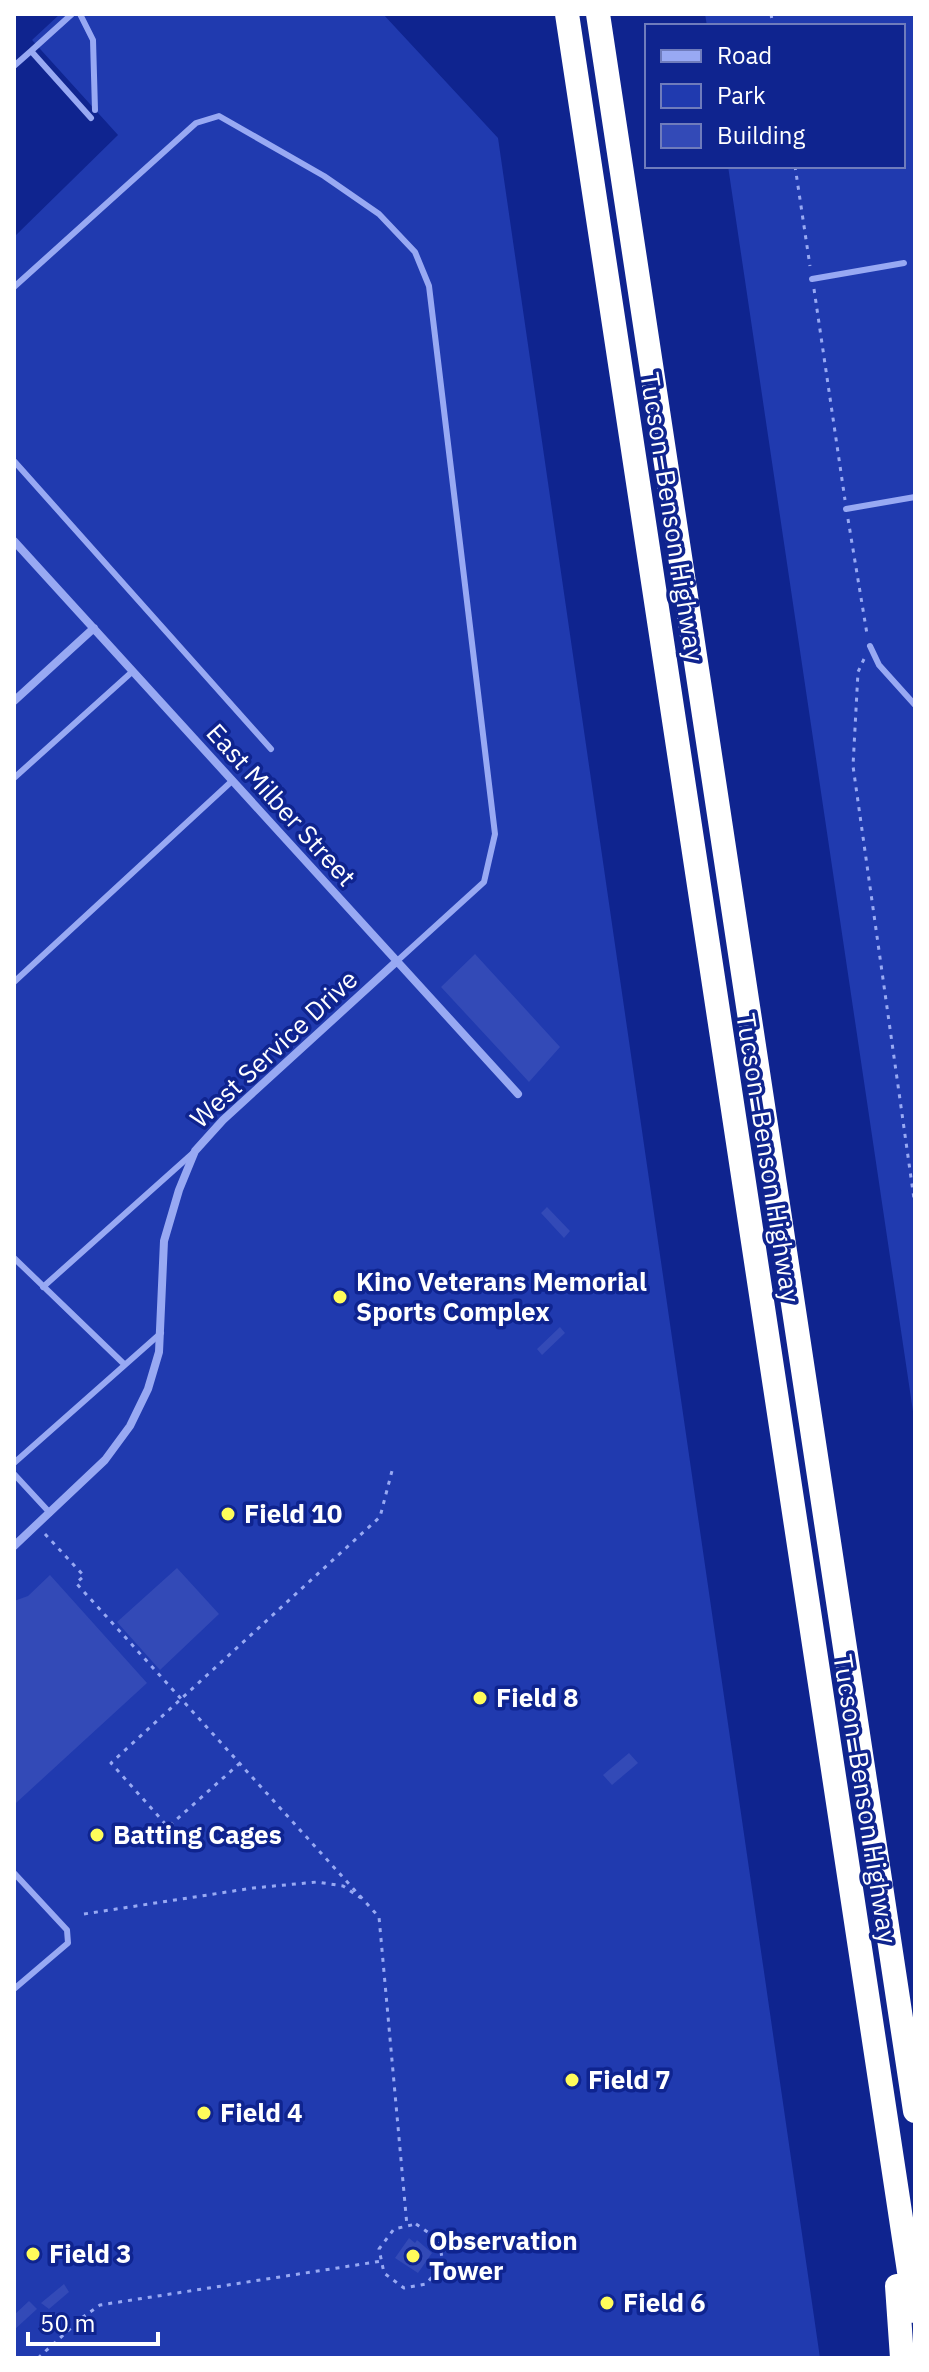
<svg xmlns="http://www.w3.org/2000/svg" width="929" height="2372" viewBox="0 0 929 2372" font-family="'IBM Plex Sans',sans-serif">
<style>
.green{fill:#203aaf}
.building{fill:#334ab7}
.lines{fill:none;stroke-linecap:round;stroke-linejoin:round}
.path{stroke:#98a9f3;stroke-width:3;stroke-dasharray:4 6;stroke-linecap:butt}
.lane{stroke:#98a9f3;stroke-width:6}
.street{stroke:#98a9f3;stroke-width:8}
.highway{stroke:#fff;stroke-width:24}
.poi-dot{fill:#fffc5a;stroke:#0f248f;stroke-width:3}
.labels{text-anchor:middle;stroke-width:7;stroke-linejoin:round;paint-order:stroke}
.street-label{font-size:26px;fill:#fff;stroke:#0f248f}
.poi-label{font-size:26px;font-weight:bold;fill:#fff;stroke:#0f248f;text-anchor:start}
</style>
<rect width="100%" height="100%" fill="#0f248f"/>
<path class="green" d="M 60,14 L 383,14 L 498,138 L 820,2358 L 14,2358 L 14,237 L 118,135 L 32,40 Z
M 705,14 L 915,14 L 915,1425 L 728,166 L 903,166 L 903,26 L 707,26 Z"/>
<path class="building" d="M 475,954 L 560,1047 L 529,1082 L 441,987 Z
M 547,1207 L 570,1231 L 564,1238 L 541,1213 Z
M 560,1327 L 565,1333 L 542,1355 L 537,1349 Z
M 177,1568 L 219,1614 L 160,1670 L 117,1622 Z
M 50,1575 L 147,1683 L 16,1803 L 14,1801 L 14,1601 L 28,1596 Z
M 629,1753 L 638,1763 L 612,1785 L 603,1775 Z
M 409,2238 L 415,2243 L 417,2240 L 432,2253 L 418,2273 L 395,2258 Z
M 64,2284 L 69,2292 L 49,2309 L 41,2303 Z
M 29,2301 L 37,2309 L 14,2330 L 14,2315 Z"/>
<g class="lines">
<path class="path" d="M 771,14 L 773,26
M 795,166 L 810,266
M 814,289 L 845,500
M 848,519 L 867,634
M 864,659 L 858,672 L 853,766 L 915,1206
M 45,1534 L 84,1576 L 76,1583 L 379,1917 L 407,2226
M 240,1763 L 168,1827 L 111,1763 L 380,1517 L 393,1467
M 84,1914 L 253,1888 L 317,1882 L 343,1886 L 361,1898
M 416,2224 L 439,2240 L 443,2264 L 426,2284 L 404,2288 L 384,2273 L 379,2249 L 394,2229 Z
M 38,2358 L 83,2317 L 100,2305 L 382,2261"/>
<path class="lane" d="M 80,14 L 93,40 L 95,110
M 31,51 L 72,14
M 14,66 L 31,51 L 91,118
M 812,279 L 904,263
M 14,287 L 196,123 L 219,116 L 324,176 L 379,214 L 415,252 L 429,286 L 495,834 L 484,882 L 396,962
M 14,461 L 271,749
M 846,509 L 915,497
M 870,646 L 879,665 L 915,705
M 14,778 L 133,671
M 14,982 L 232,781
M 14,1258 L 125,1365
M 43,1287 L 193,1153
M 14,1463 L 161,1333
M 14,1474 L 50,1513
M 14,1873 L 67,1930 L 68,1943 L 14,1989"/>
<path class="street" d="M 14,541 L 518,1094
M 14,701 L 94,628
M 14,1546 L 105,1460 L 130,1426 L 148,1389 L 159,1352 L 164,1241 L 179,1190 L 195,1151 L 223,1120 L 396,962"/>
<path class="highway" d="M 567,14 L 915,2311
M 598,14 L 915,2111
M 897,2286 L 902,2358"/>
</g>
<g class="poi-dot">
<circle cx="340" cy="1297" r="8"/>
<circle cx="228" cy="1514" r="8"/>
<circle cx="480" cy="1698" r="8"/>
<circle cx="97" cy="1835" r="8"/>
<circle cx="572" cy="2080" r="8"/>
<circle cx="204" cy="2113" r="8"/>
<circle cx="33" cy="2254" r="8"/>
<circle cx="413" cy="2256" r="8"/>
<circle cx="607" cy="2303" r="8"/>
</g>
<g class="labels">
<g class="street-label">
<text transform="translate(672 517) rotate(81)" y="9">Tucson–Benson Highway</text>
<text transform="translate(281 805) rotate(48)" y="9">East Milber Street</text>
<text transform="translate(274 1049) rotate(-43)" y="9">West Service Drive</text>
<text transform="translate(768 1158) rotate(81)" y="9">Tucson–Benson Highway</text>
<text transform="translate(865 1799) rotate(81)" y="9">Tucson–Benson Highway</text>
</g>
<g class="poi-label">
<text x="356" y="1291">Kino Veterans Memorial<tspan x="356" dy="30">Sports Complex</tspan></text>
<text x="244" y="1523">Field 10</text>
<text x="496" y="1707">Field 8</text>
<text x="113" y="1844">Batting Cages</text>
<text x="588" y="2089">Field 7</text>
<text x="220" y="2122">Field 4</text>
<text x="429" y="2250">Observation<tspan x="429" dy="30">Tower</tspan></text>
<text x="49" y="2263">Field 3</text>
<text x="623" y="2312">Field 6</text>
</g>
</g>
<rect width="929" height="2372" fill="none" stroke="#ffffff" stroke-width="32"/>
<rect x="645" y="24" width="260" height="144" fill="#0f248f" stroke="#6f7cbc" stroke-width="2"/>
<rect x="661" y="50" width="40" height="12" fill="#98a9f3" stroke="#6f7cbc" stroke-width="2"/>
<text x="717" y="64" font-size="24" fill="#ffffff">Road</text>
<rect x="661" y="84" width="40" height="24" fill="#203aaf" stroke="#6f7cbc" stroke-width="2"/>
<text x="717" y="104" font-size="24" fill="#ffffff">Park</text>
<rect x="661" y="124" width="40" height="24" fill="#334ab7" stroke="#6f7cbc" stroke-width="2"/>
<text x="717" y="144" font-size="24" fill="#ffffff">Building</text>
<path d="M28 2332v12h130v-12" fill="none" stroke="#ffffff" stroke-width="4"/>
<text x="40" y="2332" font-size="24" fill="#ffffff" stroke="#0f248f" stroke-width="6" paint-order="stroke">50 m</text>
</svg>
